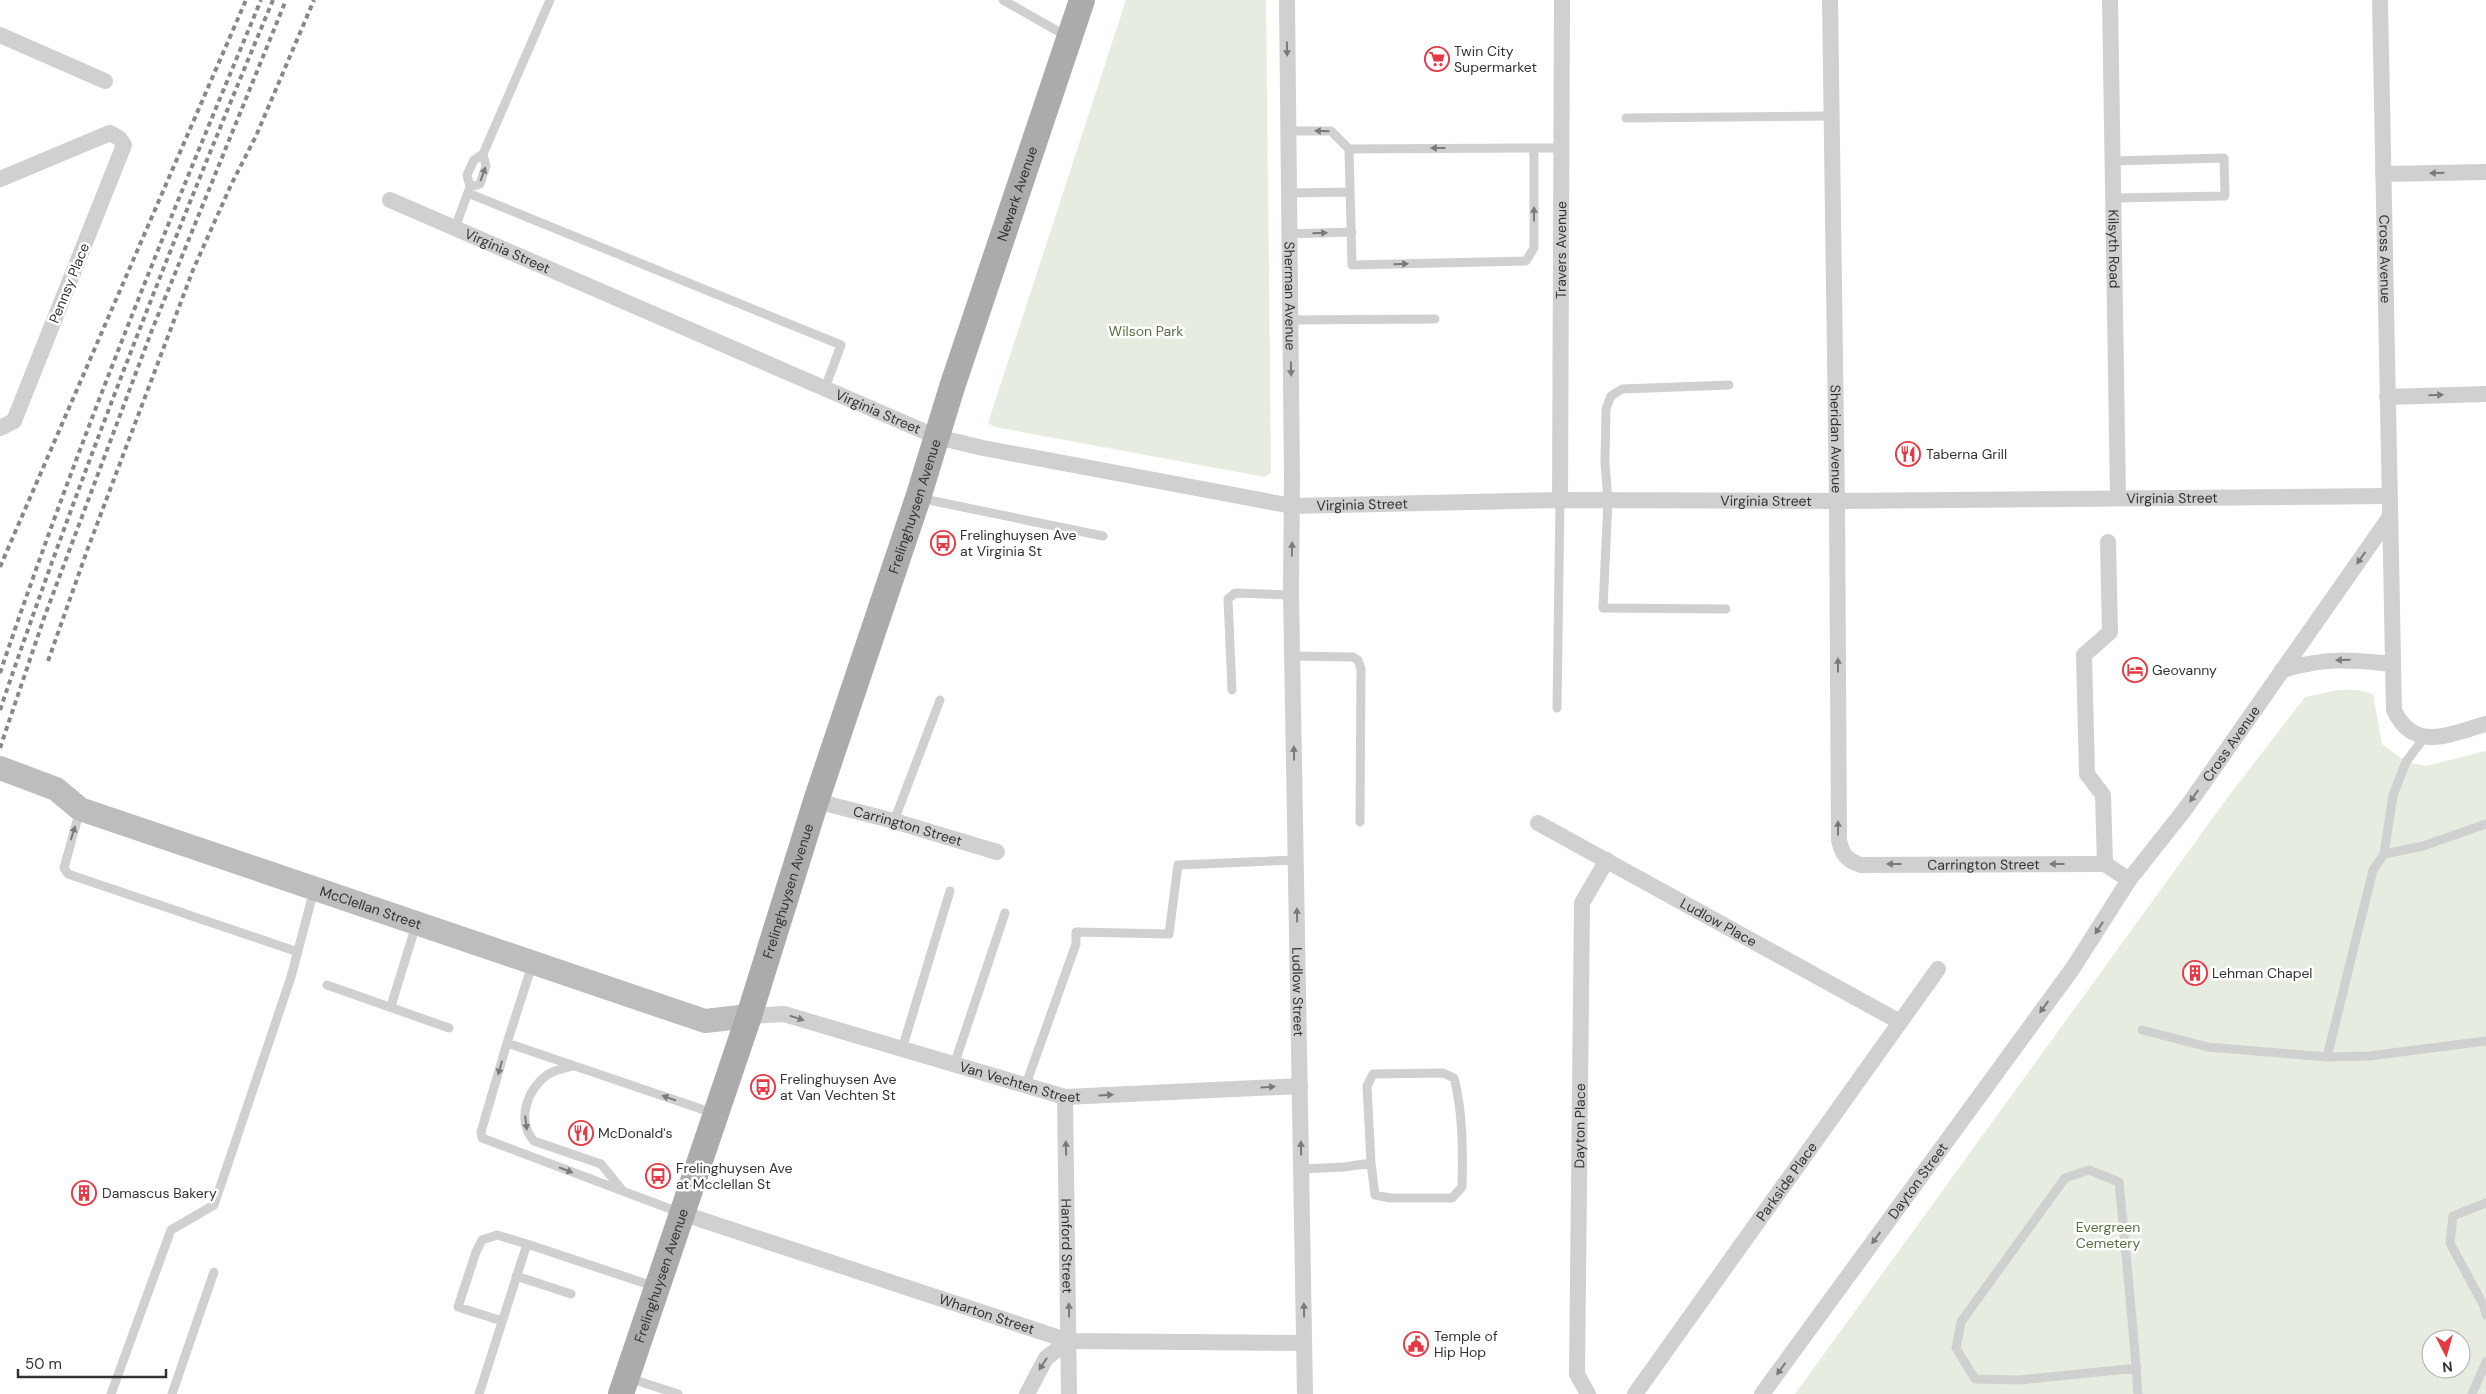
<svg xmlns="http://www.w3.org/2000/svg" width="2486" height="1394" viewBox="0 0 2486 1394" font-family="'DM Sans',sans-serif">
<style>
.green{fill:#e6ecdf;fill-rule:evenodd}
.lines{fill:none;stroke-linecap:round;stroke-linejoin:round}
.lane{stroke:#d0d0d0;stroke-width:9}
.street{stroke:#d0d0d0;stroke-width:16}
.secondary{stroke:#bdbdbd;stroke-width:24}
.primary{stroke:#ababab;stroke-width:26}
.rail{stroke:#888;stroke-width:4;stroke-dasharray:5 4;stroke-linecap:butt}
.oneway{fill:#7a7a7a}
.labels{text-anchor:middle;stroke-width:5;stroke-linejoin:round;paint-order:stroke}
.poi-label{font-size:14px;fill:#333;stroke:#fff;text-anchor:start}
.street-label{font-size:14px;fill:#333;stroke:#fff}
.park-label{font-size:14px;fill:#56703f;stroke:#fff}
</style>
<rect width="100%" height="100%" fill="#fff"/>
<path class="green" d="M 1126,0 L 1266,0 L 1271,473 L 1265,477 L 995,427 L 988,423 Z
M 2338,690 L 2358,690 L 2373,694 L 2382,744 L 2406,762 L 2426,766 L 2486,751 L 2486,1394 L 1795,1394 L 2228,797 L 2305,697 ZM 2431,1339 L 2461,1339 L 2461,1369 L 2431,1369 Z"/>
<g class="lines">
<path class="lane" d="M 1003,0 L 1068,37
M 1626,118 L 1831,116
M 1288,131 L 1331,131 L 1349,149 L 1534,148 L 1534,248 L 1526,261 L 1352,265 L 1349,149
M 1534,148 L 1561,148
M 2113,161 L 2224,158 L 2225,196 L 2114,198
M 470,187 L 480,184 L 486,166 L 483,154
M 468,193 L 841,345 L 825,388
M 1289,193 L 1350,192
M 455,228 L 470,187 L 467,175 L 474,160 L 483,154 L 550,0
M 1289,234 L 1352,232
M 1290,320 L 1435,319
M 919,498 L 1103,536
M 1726,609 L 1603,608 L 1608,501 L 1605,463 L 1606,409 L 1611,396 L 1622,389 L 1729,385
M 1292,656 L 1353,657 L 1358,660 L 1361,669 L 1360,822
M 1232,690 L 1228,599 L 1235,593 L 1291,595
M 1557,708 L 1560,500
M 80,810 L 64,868 L 68,874 L 298,952
M 894,821 L 940,700
M 2384,854 L 2423,846 L 2486,824
M 327,985 L 449,1028
M 391,1006 L 416,925
M 2142,1030 L 2208,1047 L 2327,1057 L 2369,1056 L 2486,1041
M 507,1043 L 532,965
M 902,1049 L 950,891
M 2327,1057 L 2373,870 L 2384,854 L 2393,795 L 2406,762 L 2424,738
M 954,1065 L 1005,913
M 573,1066 C 565,1068 553,1070 547,1075 C 527,1090 516,1121 534,1141 L 601,1164 L 623,1191
M 1025,1087 L 1076,944 L 1076,932 L 1169,934 L 1178,865 L 1296,860
M 1301,1169 L 1344,1167 L 1371,1163 L 1367,1086 L 1373,1074 L 1443,1073 L 1454,1078 C 1463,1112 1463,1152 1462,1187 L 1452,1198 L 1390,1198 L 1375,1195 L 1371,1163
M 2486,1203 L 2453,1216 L 2450,1243 L 2484,1306 L 2486,1315
M 681,1213 L 482,1138 L 481,1132 L 507,1043 L 713,1113
M 516,1276 L 571,1294
M 502,1321 L 458,1307 L 476,1252 L 482,1240 L 497,1235 L 527,1244
M 2137,1368 L 2019,1380 L 1975,1379 L 1956,1348 L 1961,1322 L 2065,1178 L 2089,1170 L 2119,1182 C 2126,1253 2133,1323 2138,1394
M 629,1378 L 678,1394
M 111,1394 L 171,1230 L 214,1205 L 291,977 L 314,890
M 172,1394 L 214,1272
M 479,1394 L 527,1244 L 656,1287
M 2472,1394 L 2486,1362"/>
<g class="street">
<path id="s1" d="M 1287,0 L 1292,478 L 1291,592 L 1305,1394"/>
<path id="s2" d="M 1830,0 L 1837,501 L 1839,840 C 1842,854 1846,860 1861,865 L 2105,864"/>
<path id="s3" d="M 2110,0 L 2118,497"/>
<path id="s4" d="M 2380,0 L 2394,710 C 2414,753 2450,734 2486,724"/>
<path d="M 0,35 L 105,81"/>
<path d="M 2383,174 L 2486,172"/>
<path d="M 0,179 L 110,133 L 119,138 L 124,145 L 14,421 L 0,428"/>
<path id="s5" d="M 390,200 L 937,437 L 983,448 L 1292,506 L 1560,500 L 1837,501 L 2389,496"/>
<path d="M 2387,397 L 2486,394"/>
<path id="s6" d="M 1560,500 L 1562,0"/>
<path d="M 2108,542 L 2110,632 L 2084,655 L 2087,774 L 2103,795 L 2105,864 L 2129,880"/>
<path d="M 2282,670 C 2325,658 2348,659 2392,664"/>
<path id="s7" d="M 816,801 L 894,821 L 997,852"/>
<path id="s8" d="M 1538,823 L 1900,1022"/>
<path id="s9" d="M 749,1016 L 784,1014 L 1065,1097 L 1300,1086"/>
<path id="s10" d="M 1065,1097 L 1069,1394"/>
<path id="s11" d="M 681,1213 L 1069,1341 L 1304,1343"/>
<path d="M 1027,1394 L 1046,1358 L 1069,1341"/>
<path id="s12" d="M 1588,1394 L 1577,1374 L 1582,903 L 1607,860"/>
<path id="s13" d="M 1635,1394 L 1938,969"/>
<path id="s14" d="M 1762,1394 L 2073,968 L 2129,880 L 2186,808 L 2389,518"/>
</g>
<path class="secondary" id="s15" d="M 0,768 L 56,789 L 80,809 L 705,1021 L 749,1016"/>
<path class="primary" id="s16" d="M 621,1394 L 749,1016 L 816,801 L 918,498 L 952,387 L 1082,0"/>
<path class="rail" d="M 0,567 L 246,0
M 48,661 L 88,548 L 193,270 L 231,185 L 256,136 L 314,0
M 0,673 C 77,445 168,222 261,0
M 0,710 C 82,470 175,234 273,0
M 0,748 L 44,618 L 152,330 L 286,0"/>
</g>
<defs><path id="oneway-solid" d="M-6-.8H1V-3.2L6.5 0L1 3.2V.8H-6Z" transform="scale(1.25)"/></defs>
<g class="oneway">
<use href="#oneway-solid" transform="translate(1287 49) rotate(89)"/>
<use href="#oneway-solid" transform="translate(1322 131) rotate(-179)"/>
<use href="#oneway-solid" transform="translate(1438 148) rotate(180)"/>
<use href="#oneway-solid" transform="translate(2437 173) rotate(179)"/>
<use href="#oneway-solid" transform="translate(483 174) rotate(-70)"/>
<use href="#oneway-solid" transform="translate(1534 214) rotate(-90)"/>
<use href="#oneway-solid" transform="translate(1320 233) rotate(-2)"/>
<use href="#oneway-solid" transform="translate(1401 264) rotate(-1)"/>
<use href="#oneway-solid" transform="translate(1291 369) rotate(89)"/>
<use href="#oneway-solid" transform="translate(2436 395) rotate(-2)"/>
<use href="#oneway-solid" transform="translate(1292 549) rotate(-89)"/>
<use href="#oneway-solid" transform="translate(2361 558) rotate(125)"/>
<use href="#oneway-solid" transform="translate(2343 660) rotate(178)"/>
<use href="#oneway-solid" transform="translate(1838 665) rotate(-90)"/>
<use href="#oneway-solid" transform="translate(1294 753) rotate(-91)"/>
<use href="#oneway-solid" transform="translate(2194 796) rotate(125)"/>
<use href="#oneway-solid" transform="translate(1838 828) rotate(-90)"/>
<use href="#oneway-solid" transform="translate(73 833) rotate(-73)"/>
<use href="#oneway-solid" transform="translate(1894 864) rotate(180)"/>
<use href="#oneway-solid" transform="translate(2057 864) rotate(180)"/>
<use href="#oneway-solid" transform="translate(1297 915) rotate(-91)"/>
<use href="#oneway-solid" transform="translate(2099 928) rotate(123)"/>
<use href="#oneway-solid" transform="translate(2044 1007) rotate(126)"/>
<use href="#oneway-solid" transform="translate(797 1018) rotate(17)"/>
<use href="#oneway-solid" transform="translate(500 1068) rotate(106)"/>
<use href="#oneway-solid" transform="translate(1268 1087) rotate(-3)"/>
<use href="#oneway-solid" transform="translate(1106 1095) rotate(-3)"/>
<use href="#oneway-solid" transform="translate(669 1098) rotate(-161)"/>
<use href="#oneway-solid" transform="translate(526 1123) rotate(83)"/>
<use href="#oneway-solid" transform="translate(1066 1148) rotate(-91)"/>
<use href="#oneway-solid" transform="translate(1301 1148) rotate(-91)"/>
<use href="#oneway-solid" transform="translate(566 1170) rotate(21)"/>
<use href="#oneway-solid" transform="translate(1876 1238) rotate(126)"/>
<use href="#oneway-solid" transform="translate(1069 1310) rotate(-91)"/>
<use href="#oneway-solid" transform="translate(1304 1310) rotate(-91)"/>
<use href="#oneway-solid" transform="translate(1043 1364) rotate(123)"/>
<use href="#oneway-solid" transform="translate(1781 1369) rotate(126)"/>
</g>
<defs>
<symbol id="supermarket-ring" viewBox="-11 -11 22 22"><circle r="9.5" fill="#fff" stroke="#e63946" stroke-width="1.5"/><path d="M-6-5.5h2.5l.6 2H6L4.5 2H-2.5L-4.4-4H-6ZM-1.5 3.2a1.3 1.3 0 1 0 .1 0ZM3 3.2a1.3 1.3 0 1 0 .1 0Z" fill="#e63946"/></symbol>
<symbol id="restaurant-ring" viewBox="-11 -11 22 22"><circle r="9.5" fill="#fff" stroke="#e63946" stroke-width="1.5"/><path d="M-5-6h1v4h1v-4h1v4h1v-4h1v5L-1.5 .5V6h-2V.5L-5-1ZM5-6V6H3V1.5H1.5Q1.5-4 5-6Z" fill="#e63946"/></symbol>
<symbol id="bus-ring" viewBox="-11 -11 22 22"><circle r="9.5" fill="#fff" stroke="#e63946" stroke-width="1.5"/><path d="M-5-6H5V4H4V6H2V4H-2V6H-4V4H-5ZM-3.5-4V0h7V-4ZM-3.5 1.2v1.5H-2V1.2ZM2 1.2v1.5H3.5V1.2Z" fill="#e63946"/></symbol>
<symbol id="hotel-ring" viewBox="-11 -11 22 22"><circle r="9.5" fill="#fff" stroke="#e63946" stroke-width="1.5"/><path d="M-6-4.5h1.5V1H6V5H4.5V3h-9V5H-6ZM-4 0a1.8 1.8 0 1 1 3.6 0ZM.5 0V-2.5h3Q6-2.5 6 0Z" fill="#e63946"/></symbol>
<symbol id="building-ring" viewBox="-11 -11 22 22"><circle r="9.5" fill="#fff" stroke="#e63946" stroke-width="1.5"/><path d="M-4-6H4V6H1V3H-1V6H-4ZM-2.5-4.3h1.7v1.8h-1.7ZM.8-4.3h1.7v1.8H.8ZM-2.5-1h1.7V.8h-1.7ZM.8-1h1.7V.8H.8Z" fill="#e63946"/></symbol>
<symbol id="civic-ring" viewBox="-11 -11 22 22"><circle r="9.5" fill="#fff" stroke="#e63946" stroke-width="1.5"/><path d="M-.6-6.5H3V-4.5H.6V-3L4-1V1h2V6H-6V1h2V-1L-.6-3ZM-1.2 2.5V6h2.4V2.5Z" fill="#e63946"/></symbol>
</defs>
<g fill-rule="evenodd">
<use href="#supermarket-ring" x="1423" y="45" width="28" height="28"/>
<use href="#restaurant-ring" x="1894" y="440" width="28" height="28"/>
<use href="#bus-ring" x="929" y="529" width="28" height="28"/>
<use href="#hotel-ring" x="2121" y="656" width="28" height="28"/>
<use href="#building-ring" x="2181" y="959" width="28" height="28"/>
<use href="#bus-ring" x="749" y="1073" width="28" height="28"/>
<use href="#restaurant-ring" x="567" y="1119" width="28" height="28"/>
<use href="#bus-ring" x="644" y="1162" width="28" height="28"/>
<use href="#building-ring" x="70" y="1179" width="28" height="28"/>
<use href="#civic-ring" x="1402" y="1330" width="28" height="28"/>
</g>
<g class="labels">
<g class="poi-label">
<text x="1454" y="56">Twin City<tspan x="1454" dy="16">Supermarket</tspan></text>
<text x="1926" y="459">Taberna Grill</text>
<text x="960" y="540">Frelinghuysen Ave<tspan x="960" dy="16">at Virginia St</tspan></text>
<text x="2152" y="675">Geovanny</text>
<text x="2212" y="978">Lehman Chapel</text>
<text x="780" y="1084">Frelinghuysen Ave<tspan x="780" dy="16">at Van Vechten St</tspan></text>
<text x="598" y="1138">McDonald's</text>
<text x="676" y="1173">Frelinghuysen Ave<tspan x="676" dy="16">at Mcclellan St</tspan></text>
<text x="102" y="1198">Damascus Bakery</text>
<text x="1434" y="1341">Temple of<tspan x="1434" dy="16">Hip Hop</tspan></text>
</g>
<g class="street-label">
<text dy="5" stroke="none"><textPath href="#s16" startOffset="1264">Newark Avenue</textPath></text>
<text dy="5" stroke="none"><textPath href="#s3" startOffset="249">Kilsyth Road</textPath></text>
<text dy="5" stroke="none"><textPath href="#s5" startOffset="128">Virginia Street</textPath></text>
<text dy="5" stroke="none"><textPath href="#s6" startOffset="250">Travers Avenue</textPath></text>
<text dy="5" stroke="none"><textPath href="#s4" startOffset="259">Cross Avenue</textPath></text>
<text transform="translate(69 283) rotate(-68)" y="5">Pennsy Place</text>
<text dy="5" stroke="none"><textPath href="#s1" startOffset="296">Sherman Avenue</textPath></text>
<text dy="5" stroke="none"><textPath href="#s5" startOffset="532">Virginia Street</textPath></text>
<text dy="5" stroke="none"><textPath href="#s2" startOffset="439">Sheridan Avenue</textPath></text>
<text dy="5" stroke="none"><textPath href="#s5" startOffset="1838">Virginia Street</textPath></text>
<text dy="5" stroke="none"><textPath href="#s5" startOffset="1432">Virginia Street</textPath></text>
<text dy="5" stroke="none"><textPath href="#s5" startOffset="1028">Virginia Street</textPath></text>
<text dy="5" stroke="none"><textPath href="#s16" startOffset="935">Frelinghuysen Avenue</textPath></text>
<text dy="5" stroke="none"><textPath href="#s14" startOffset="802">Cross Avenue</textPath></text>
<text dy="5" stroke="none"><textPath href="#s7" startOffset="95">Carrington Street</textPath></text>
<text dy="5" stroke="none"><textPath href="#s2" startOffset="998">Carrington Street</textPath></text>
<text dy="5" stroke="none"><textPath href="#s16" startOffset="530">Frelinghuysen Avenue</textPath></text>
<text dy="5" stroke="none"><textPath href="#s15" startOffset="398">McClellan Street</textPath></text>
<text dy="5" stroke="none"><textPath href="#s8" startOffset="206">Ludlow Place</textPath></text>
<text dy="5" stroke="none"><textPath href="#s1" startOffset="992">Ludlow Street</textPath></text>
<text dy="5" stroke="none"><textPath href="#s9" startOffset="281">Van Vechten Street</textPath></text>
<text dy="5" stroke="none"><textPath href="#s12" startOffset="271">Dayton Place</textPath></text>
<text dy="5" stroke="none"><textPath href="#s14" startOffset="264">Dayton Street</textPath></text>
<text dy="5" stroke="none"><textPath href="#s13" startOffset="261">Parkside Place</textPath></text>
<text dy="5" stroke="none"><textPath href="#s10" startOffset="149">Hanford Street</textPath></text>
<text dy="5" stroke="none"><textPath href="#s16" startOffset="125">Frelinghuysen Avenue</textPath></text>
<text dy="5" stroke="none"><textPath href="#s11" startOffset="322">Wharton Street</textPath></text>
</g>
<g class="park-label">
<text x="1146" y="336">Wilson Park</text>
<text x="2108" y="1232">Evergreen<tspan x="2108" dy="16">Cemetery</tspan></text>
</g>
</g>
<g transform="translate(2446 1354) rotate(174)"><circle r="24" fill="#ffffff" stroke="#adadad"/>
<path d="M0-4L9 19L0 12L-9 19Z" fill="#e63946"/>
<text y="-8" font-size="14" font-weight="bold" text-anchor="middle" fill="#333333">N</text>
</g>
<path d="M18 1369v8h148v-8" fill="none" stroke="#333333" stroke-width="2.5"/>
<text x="25" y="1369" font-size="15" fill="#333333" stroke="#ffffff" stroke-width="4" paint-order="stroke">50 m</text>
</svg>
